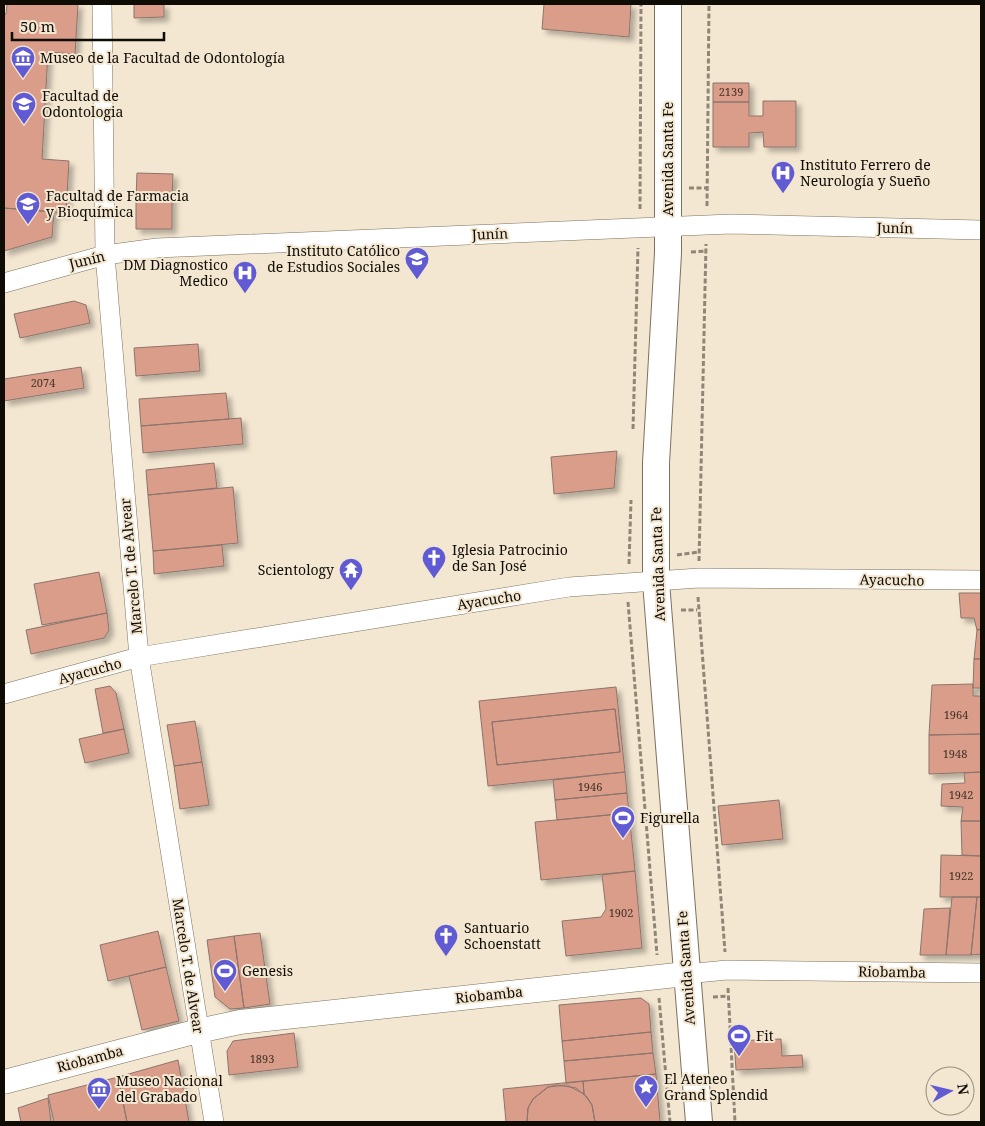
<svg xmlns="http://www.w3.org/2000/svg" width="985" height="1126" viewBox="0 0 985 1126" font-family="'Noto Serif',serif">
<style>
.building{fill:#d99d89;stroke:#8c746d;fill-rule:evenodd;filter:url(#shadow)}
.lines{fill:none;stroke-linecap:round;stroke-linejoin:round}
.minor-casing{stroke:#7c715e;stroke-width:20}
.tertiary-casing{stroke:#7c715e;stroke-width:25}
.secondary-casing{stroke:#7c715e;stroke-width:28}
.path{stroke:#8f8677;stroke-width:3;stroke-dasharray:5 2.5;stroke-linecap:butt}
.minor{stroke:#fff;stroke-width:19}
.tertiary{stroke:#fff;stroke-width:24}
.secondary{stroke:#fff;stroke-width:26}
.labels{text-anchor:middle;stroke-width:4;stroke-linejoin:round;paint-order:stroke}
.number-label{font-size:11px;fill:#423026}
.poi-label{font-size:14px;fill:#0f0b05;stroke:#f4e7d1;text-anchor:start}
.street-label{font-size:14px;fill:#0f0b05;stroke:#f4e7d1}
</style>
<defs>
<filter id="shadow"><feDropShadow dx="4.5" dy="4.5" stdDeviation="2.5" flood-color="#0004"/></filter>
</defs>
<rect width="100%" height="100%" fill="#f4e7d1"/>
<path class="building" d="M 7,4 L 78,4 L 75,54 L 48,52 L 45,106 L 42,159 L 69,161 L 66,213 L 4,208 L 4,14 L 6,14 Z
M 134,4 L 164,4 L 164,17 L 134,18 Z
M 544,4 L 631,4 L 629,37 L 542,29 Z
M 713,83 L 749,83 L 749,102 L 713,102 Z
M 763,101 L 796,101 L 796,147 L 764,147 L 763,132 L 749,133 L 749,147 L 713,147 L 713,102 L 749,102 L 749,116 L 763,116 Z
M 137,173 L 173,174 L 172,199 L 136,198 Z
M 136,198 L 172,199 L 172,229 L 136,229 Z
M 4,208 L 54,212 L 52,237 L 4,251 Z
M 74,301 L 86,305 L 90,323 L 20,338 L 14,314 Z
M 198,344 L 200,371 L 136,376 L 134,348 Z
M 81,367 L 84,388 L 4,401 L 4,379 Z
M 226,393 L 229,419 L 141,426 L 139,399 Z
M 241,418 L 243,444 L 143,453 L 141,426 Z
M 617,451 L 614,488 L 554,494 L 551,457 Z
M 214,463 L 217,488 L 148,495 L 146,470 Z
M 233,487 L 238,543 L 153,551 L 148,495 Z
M 222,545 L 224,566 L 154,574 L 153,551 Z
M 99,572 L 107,613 L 42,625 L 34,584 Z
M 959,593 L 981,593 L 981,629 L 977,630 L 974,618 L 961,618 Z
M 107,613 L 109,630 L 104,638 L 31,654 L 26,630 Z
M 981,629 L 981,659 L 974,659 L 977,630 Z
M 974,659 L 981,659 L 981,688 L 973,688 Z
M 973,684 L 973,696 L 981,696 L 981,734 L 929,735 L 932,685 Z
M 110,686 L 116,693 L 124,729 L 103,733 L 95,689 Z
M 616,687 L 625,772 L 488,786 L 479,701 ZM 615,709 L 620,752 L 497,765 L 492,722 Z
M 615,709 L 620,752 L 497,765 L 492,722 Z
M 195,721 L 202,762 L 174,766 L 167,725 Z
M 124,729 L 129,753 L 85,763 L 79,739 Z
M 981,734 L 981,772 L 929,774 L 929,735 Z
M 202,762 L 209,805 L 180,809 L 174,766 Z
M 625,772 L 627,793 L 555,800 L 553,780 Z
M 981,772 L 981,821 L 961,821 L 963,807 L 941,806 L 942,784 L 965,783 L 964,773 Z
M 627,793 L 629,813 L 557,820 L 555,800 Z
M 779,800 L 783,839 L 722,845 L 718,806 Z
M 629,813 L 635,871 L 541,880 L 535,822 Z
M 961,821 L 981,821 L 981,856 L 962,855 Z
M 941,855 L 981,856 L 981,897 L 940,897 Z
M 635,871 L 642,948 L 566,956 L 562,921 L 601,917 L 606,909 L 602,875 Z
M 952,897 L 977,897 L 971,955 L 946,955 Z
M 977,897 L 981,897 L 981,954 L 971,955 Z
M 950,908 L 946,955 L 920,955 L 924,909 Z
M 158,931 L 166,967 L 108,981 L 100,945 Z
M 260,933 L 270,1004 L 244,1008 L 234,936 Z
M 234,936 L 244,1008 L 230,1009 L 215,997 L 207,940 Z
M 166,967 L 179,1021 L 142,1030 L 129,976 Z
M 641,998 L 649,1004 L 651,1032 L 562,1041 L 559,1005 Z
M 651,1032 L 653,1053 L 564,1061 L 562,1041 Z
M 294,1033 L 298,1067 L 229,1075 L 227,1051 L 233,1041 Z
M 781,1039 L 782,1056 L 802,1055 L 803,1067 L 736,1070 L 734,1041 Z
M 653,1053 L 656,1074 L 566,1083 L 564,1061 Z
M 178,1060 L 189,1122 L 127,1122 L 118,1077 Z
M 656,1074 L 660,1122 L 595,1122 L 592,1105 L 584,1094 L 583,1081 Z
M 118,1077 L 127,1122 L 54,1122 L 48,1095 Z
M 583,1081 L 584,1094 L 567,1085 L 548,1087 L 533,1099 L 528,1108 L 527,1122 L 506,1122 L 503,1089 Z
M 557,1085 L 576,1088 L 587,1097 L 592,1105 L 595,1122 L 527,1122 L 528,1108 L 533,1099 L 548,1087 Z
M 48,1098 L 51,1122 L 21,1122 L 18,1108 Z"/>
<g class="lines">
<defs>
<path id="minor" d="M 102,4 L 105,255 L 139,657 L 214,1122
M 4,283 L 105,255 L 157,248 L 731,224 L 981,230
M 4,694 L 139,657 L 569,587 L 699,578 L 981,580
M 686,974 L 727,970 L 981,973"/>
<path id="tertiary" d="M 4,1082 L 198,1031 L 240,1022 L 686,974"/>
<path id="secondary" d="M 668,4 L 668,253 L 656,463 L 656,582 L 699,1122"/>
</defs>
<use href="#minor" class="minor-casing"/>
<use href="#tertiary" class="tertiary-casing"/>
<use href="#secondary" class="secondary-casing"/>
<path class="path" d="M 689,188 L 707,188
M 707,206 L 709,4
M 640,209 L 641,4
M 691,252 L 706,251
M 633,429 L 638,248
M 677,555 L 699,552
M 699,561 L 706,244
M 629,564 L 631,500
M 698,597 L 725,952
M 628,602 L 657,955
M 681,610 L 697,610
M 728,988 L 735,1122
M 713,997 L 728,996
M 659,998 L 670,1122"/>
<use href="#minor" class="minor"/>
<use href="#tertiary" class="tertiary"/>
<use href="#secondary" class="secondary"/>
</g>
<defs>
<symbol id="museum-pin" viewBox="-11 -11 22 30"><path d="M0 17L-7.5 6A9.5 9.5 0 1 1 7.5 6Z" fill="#605ad3" stroke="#f4e7d1"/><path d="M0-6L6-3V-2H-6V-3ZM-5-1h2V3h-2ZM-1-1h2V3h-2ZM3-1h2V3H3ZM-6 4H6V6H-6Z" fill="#fff"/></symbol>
<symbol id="university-pin" viewBox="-11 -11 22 30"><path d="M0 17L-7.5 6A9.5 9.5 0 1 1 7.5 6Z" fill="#605ad3" stroke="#f4e7d1"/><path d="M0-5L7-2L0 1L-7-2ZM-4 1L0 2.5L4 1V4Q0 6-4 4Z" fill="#fff"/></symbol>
<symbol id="hospital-pin" viewBox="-11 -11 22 30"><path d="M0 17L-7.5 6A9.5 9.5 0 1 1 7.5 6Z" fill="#605ad3" stroke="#f4e7d1"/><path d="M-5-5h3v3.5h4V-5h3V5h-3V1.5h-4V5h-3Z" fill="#fff"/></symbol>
<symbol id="church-pin" viewBox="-11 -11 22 30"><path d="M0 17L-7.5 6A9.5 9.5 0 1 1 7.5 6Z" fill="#605ad3" stroke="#f4e7d1"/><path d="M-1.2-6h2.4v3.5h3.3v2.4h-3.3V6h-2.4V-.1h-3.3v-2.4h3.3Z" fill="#fff"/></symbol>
<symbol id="temple-pin" viewBox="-11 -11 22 30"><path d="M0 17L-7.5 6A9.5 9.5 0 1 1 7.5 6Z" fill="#605ad3" stroke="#f4e7d1"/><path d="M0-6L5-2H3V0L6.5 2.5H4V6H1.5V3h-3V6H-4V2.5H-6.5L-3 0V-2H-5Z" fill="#fff"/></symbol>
<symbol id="stadium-pin" viewBox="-11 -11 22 30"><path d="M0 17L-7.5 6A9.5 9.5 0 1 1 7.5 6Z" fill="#605ad3" stroke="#f4e7d1"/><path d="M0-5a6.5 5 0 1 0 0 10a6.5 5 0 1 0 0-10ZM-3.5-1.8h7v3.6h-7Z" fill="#fff"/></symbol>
<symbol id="sight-pin" viewBox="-11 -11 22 30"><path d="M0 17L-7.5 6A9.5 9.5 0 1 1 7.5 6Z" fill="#605ad3" stroke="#f4e7d1"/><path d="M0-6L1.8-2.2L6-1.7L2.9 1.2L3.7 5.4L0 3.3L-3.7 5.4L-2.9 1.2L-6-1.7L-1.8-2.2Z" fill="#fff"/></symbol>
</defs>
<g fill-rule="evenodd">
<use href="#museum-pin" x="9" y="44" width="28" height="38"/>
<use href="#university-pin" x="10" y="90" width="28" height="38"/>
<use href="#hospital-pin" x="769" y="159" width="28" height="38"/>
<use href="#university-pin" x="14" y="190" width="28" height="38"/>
<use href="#university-pin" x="403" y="245" width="28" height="38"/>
<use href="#hospital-pin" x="231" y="259" width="28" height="38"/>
<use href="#church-pin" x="420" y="544" width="28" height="38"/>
<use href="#temple-pin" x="337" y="556" width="28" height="38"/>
<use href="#stadium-pin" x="609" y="804" width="28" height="38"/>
<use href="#church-pin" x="432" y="922" width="28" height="38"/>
<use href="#stadium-pin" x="211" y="957" width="28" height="38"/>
<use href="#stadium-pin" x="725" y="1022" width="28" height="38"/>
<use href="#sight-pin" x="632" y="1073" width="28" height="38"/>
<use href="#museum-pin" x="85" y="1075" width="28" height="38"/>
</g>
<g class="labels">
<g class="number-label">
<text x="731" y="96">2139</text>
<text x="43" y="387">2074</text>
<text x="956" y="719">1964</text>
<text x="955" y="758">1948</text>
<text x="590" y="791">1946</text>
<text x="961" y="799">1942</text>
<text x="961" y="880">1922</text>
<text x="621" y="917">1902</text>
<text x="262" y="1063">1893</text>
</g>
<g class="poi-label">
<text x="40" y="63">Museo de la Facultad de Odontología</text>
<text x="42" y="101">Facultad de<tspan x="42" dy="16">Odontologia</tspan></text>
<text x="800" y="170">Instituto Ferrero de<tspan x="800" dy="16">Neurología y Sueño</tspan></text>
<text x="46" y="201">Facultad de Farmacia<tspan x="46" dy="16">y Bioquímica</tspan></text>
<text x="400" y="256" text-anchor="end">Instituto Católico<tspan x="400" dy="16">de Estudios Sociales</tspan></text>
<text x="228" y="270" text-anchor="end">DM Diagnostico<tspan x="228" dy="16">Medico</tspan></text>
<text x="452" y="555">Iglesia Patrocinio<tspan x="452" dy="16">de San José</tspan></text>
<text x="334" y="575" text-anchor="end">Scientology</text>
<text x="640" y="823">Figurella</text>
<text x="464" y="933">Santuario<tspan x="464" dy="16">Schoenstatt</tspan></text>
<text x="242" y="976">Genesis</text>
<text x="756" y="1041">Fit</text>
<text x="664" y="1084">El Ateneo<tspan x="664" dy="16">Grand Splendid</tspan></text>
<text x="116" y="1086">Museo Nacional<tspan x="116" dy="16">del Grabado</tspan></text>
</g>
<g class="street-label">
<text transform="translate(668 159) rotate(-90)" y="5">Avenida Santa Fe</text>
<text transform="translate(895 228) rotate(1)" y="5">Junín</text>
<text transform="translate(490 234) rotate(-2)" y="5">Junín</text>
<text transform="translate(87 260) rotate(-14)" y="5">Junín</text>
<text transform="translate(658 564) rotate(-92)" y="5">Avenida Santa Fe</text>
<text transform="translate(131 566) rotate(-95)" y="5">Marcelo T. de Alvear</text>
<text transform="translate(892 580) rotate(1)" y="5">Ayacucho</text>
<text transform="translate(489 600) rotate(-9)" y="5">Ayacucho</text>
<text transform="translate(90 671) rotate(-15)" y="5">Ayacucho</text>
<text transform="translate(188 966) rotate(81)" y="5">Marcelo T. de Alvear</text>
<text transform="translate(686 968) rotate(-94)" y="5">Avenida Santa Fe</text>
<text transform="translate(892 972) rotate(1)" y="5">Riobamba</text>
<text transform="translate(489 995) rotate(-6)" y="5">Riobamba</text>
<text transform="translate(90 1059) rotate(-15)" y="5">Riobamba</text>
</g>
</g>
<rect width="985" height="1126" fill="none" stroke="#0f0b05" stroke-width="10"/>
<g transform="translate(950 1091) rotate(82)"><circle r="24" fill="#f4e7d1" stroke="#988f7f"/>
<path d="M0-4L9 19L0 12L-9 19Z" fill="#605ad3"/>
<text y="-8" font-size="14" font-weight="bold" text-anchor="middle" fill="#0f0b05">N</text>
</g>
<path d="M12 32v8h152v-8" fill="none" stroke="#0f0b05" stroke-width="2.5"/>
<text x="20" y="32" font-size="15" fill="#0f0b05" stroke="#f4e7d1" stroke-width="4" paint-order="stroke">50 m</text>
</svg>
